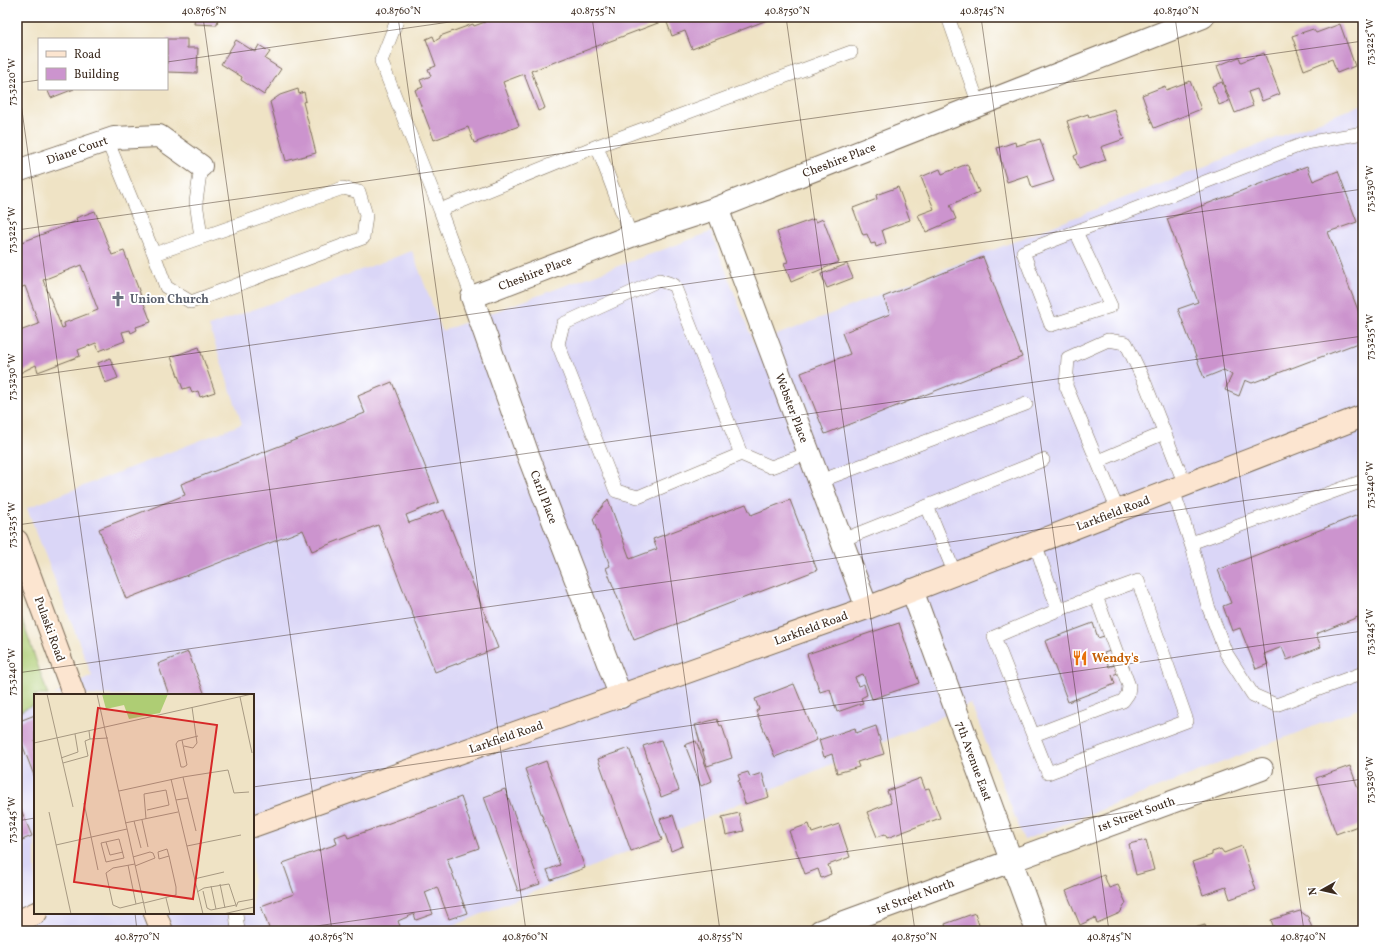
<svg xmlns="http://www.w3.org/2000/svg" width="1380" height="948" viewBox="0 0 1380 948" font-family="Vollkorn,serif">
<style>
.built{fill:#dad6f7}
.green{fill:#aecd74;stroke:#747c49}
.building{fill:#cc94ce;fill-rule:evenodd}
.lines{fill:none;stroke-linecap:round;stroke-linejoin:round}
.service-casing{stroke:#7a6b58;stroke-width:14}
.minor-casing{stroke:#7a6b58;stroke-width:24}
.secondary-casing{stroke:#7a6b58;stroke-width:24}
.service{stroke:#fff;stroke-width:13}
.minor{stroke:#fff;stroke-width:22}
.secondary{stroke:#fce5d0;stroke-width:22}
.ticks{fill:none;stroke:#3b2a1e;stroke-width:1;stroke-opacity:0.45}
.labels{text-anchor:middle;stroke-width:4;stroke-linejoin:round;paint-order:stroke}
.street-label{font-size:12px;fill:#3b2a1e;stroke:#fff}
.worship-label{font-size:12px;font-weight:bold;fill:#5b616d;stroke:#fff;text-anchor:start}
.food-label{font-size:12px;font-weight:bold;fill:#c56008;stroke:#fff;text-anchor:start}
.inset-road{fill:none;stroke:#a79982;stroke-width:1}
.view{fill:#d62828;fill-opacity:0.15;stroke:#d62828;stroke-width:2}
.inset-edge{fill:none;stroke:#3b2a1e;stroke-width:2}
.neatline{fill:none;stroke:#3b2a1e;stroke-width:1.5}
.ticks-label{font-size:10px;text-anchor:middle;fill:#3b2a1e}
</style>
<rect width="100%" height="100%" fill="#fff"/>
<filter id="ink" filterUnits="userSpaceOnUse"><feTurbulence type="fractalNoise" baseFrequency=".025" numOctaves="2"/><feDisplacementMap in="SourceGraphic" scale="8" xChannelSelector="R" yChannelSelector="G"/><feConvolveMatrix kernelMatrix="1 2 1 2 8 2 1 2 1" color-interpolation-filters="sRGB"/></filter>
<filter id="wash" filterUnits="userSpaceOnUse"><feTurbulence type="fractalNoise" baseFrequency=".012" numOctaves="4" result="noise"/><feDisplacementMap in="SourceGraphic" scale="16" xChannelSelector="R" yChannelSelector="G"/><feGaussianBlur stdDeviation="0.9" result="paint"/><feColorMatrix in="noise" values="0 0 0 0 0 0 0 0 0 0 0 0 0 0 0 0 0 1.4 0 .05"/><feComposite in="paint" operator="in"/></filter>
<g filter="url(#wash)">
<rect width="100%" height="100%" fill="#efe3c5"/>
<path class="built" d="M 1363,104 L 1363,707 L 1024,840 L 971,704 L 442,931 L 17,931 L 17,713 L 35,704 L 35,913 L 253,913 L 253,695 L 54,695 L 92,676 L 27,508 L 242,424 L 209,326 L 412,251 L 442,331 L 711,232 L 754,344 Z"/>
<path class="green" d="M 17,605 L 48,695 L 35,695 L 35,704 L 17,713 Z"/>
<g id="blocks">
<path class="building" d="M 195,17 L 218,17 L 217,25 L 194,24 Z
M 483,17 L 775,17 L 692,49 L 685,31 L 672,36 L 666,20 L 531,71 L 545,108 L 538,111 L 524,74 L 503,82 L 519,126 L 474,143 L 468,127 L 434,140 L 415,90 L 423,87 L 420,80 L 431,76 L 428,69 L 436,66 L 426,39 L 433,36 L 435,41 L 440,38 L 440,36 L 473,24 L 474,26 L 485,22 Z
M 1340,24 L 1355,66 L 1337,73 L 1332,59 L 1304,70 L 1292,36 L 1313,29 L 1316,33 Z
M 167,39 L 187,39 L 187,48 L 198,48 L 197,73 L 167,72 Z
M 236,40 L 255,52 L 259,45 L 270,52 L 265,59 L 281,69 L 264,95 L 241,80 L 242,77 L 221,64 Z
M 1264,53 L 1280,94 L 1262,101 L 1257,89 L 1248,92 L 1253,106 L 1235,113 L 1217,66 L 1239,57 L 1241,62 Z
M 1190,81 L 1201,109 L 1154,128 L 1142,95 L 1165,86 L 1166,90 Z
M 1222,82 L 1229,101 L 1219,105 L 1212,86 Z
M 47,89 L 74,89 L 51,98 Z
M 298,89 L 299,94 L 304,92 L 306,101 L 303,102 L 316,153 L 286,161 L 270,102 L 280,95 Z
M 1114,109 L 1124,139 L 1101,147 L 1106,160 L 1079,169 L 1074,156 L 1078,154 L 1067,121 L 1088,114 L 1089,117 Z
M 1040,139 L 1054,181 L 1032,188 L 1028,175 L 1007,182 L 997,148 L 1015,142 L 1016,146 Z
M 967,164 L 979,192 L 950,205 L 956,219 L 926,232 L 918,215 L 934,209 L 921,177 L 940,169 L 942,174 Z
M 1307,166 L 1313,181 L 1338,171 L 1357,222 L 1328,232 L 1363,323 L 1363,341 L 1252,383 L 1245,380 L 1239,396 L 1225,390 L 1232,375 L 1224,370 L 1204,378 L 1178,309 L 1198,302 L 1167,219 Z
M 898,187 L 910,220 L 882,230 L 886,243 L 876,247 L 875,243 L 871,244 L 867,234 L 863,235 L 853,208 L 877,199 L 876,195 Z
M 95,211 L 112,255 L 124,251 L 151,322 L 136,327 L 137,330 L 131,333 L 130,330 L 122,332 L 125,341 L 99,351 L 96,343 L 78,350 L 80,356 L 38,372 L 36,365 L 20,373 L 17,365 L 20,364 L 17,355 L 17,332 L 39,324 L 25,286 L 17,289 L 17,244 L 77,221 L 76,218 ZM 81,265 L 98,310 L 64,323 L 65,327 L 62,328 L 43,280 Z
M 814,219 L 816,222 L 823,219 L 839,262 L 791,282 L 784,263 L 788,262 L 777,232 Z
M 983,257 L 1022,357 L 825,434 L 801,373 L 850,354 L 842,333 L 890,314 L 883,297 Z
M 847,264 L 853,278 L 827,288 L 821,274 Z
M 199,347 L 215,392 L 200,397 L 198,391 L 192,393 L 190,387 L 183,389 L 171,357 Z
M 110,358 L 118,378 L 105,383 L 98,363 Z
M 392,382 L 439,502 L 406,515 L 409,523 L 444,510 L 498,648 L 435,672 L 378,525 L 312,551 L 303,530 L 126,599 L 99,529 L 185,495 L 181,484 L 365,413 L 358,396 Z
M 608,499 L 630,559 L 657,549 L 653,539 L 746,504 L 751,515 L 790,500 L 817,570 L 634,640 L 606,568 L 610,566 L 593,519 Z
M 1363,513 L 1363,615 L 1316,634 L 1321,647 L 1287,660 L 1282,647 L 1264,654 L 1268,664 L 1256,669 L 1240,628 L 1232,631 L 1223,606 L 1231,603 L 1218,570 Z
M 899,623 L 919,683 L 872,699 L 863,674 L 855,677 L 858,686 L 864,684 L 867,695 L 861,698 L 863,703 L 837,712 L 830,689 L 820,692 L 807,654 Z
M 1093,623 L 1098,638 L 1104,636 L 1110,651 L 1104,653 L 1109,667 L 1115,665 L 1118,673 L 1112,675 L 1115,684 L 1068,702 L 1045,641 Z
M 188,652 L 205,695 L 169,695 L 158,664 Z
M 794,684 L 817,740 L 775,757 L 756,711 L 759,709 L 755,699 Z
M 35,715 L 35,778 L 17,731 L 17,722 Z
M 717,719 L 720,726 L 722,725 L 732,758 L 707,766 L 695,725 Z
M 876,726 L 884,754 L 857,762 L 859,767 L 837,773 L 832,754 L 824,757 L 819,740 L 855,728 L 856,733 Z
M 661,740 L 679,790 L 661,797 L 643,746 Z
M 696,741 L 712,781 L 701,786 L 685,745 Z
M 629,748 L 662,840 L 631,851 L 598,759 Z
M 546,761 L 585,868 L 551,880 L 547,870 L 560,865 L 525,769 Z
M 1350,766 L 1363,802 L 1363,824 L 1336,834 L 1316,778 Z
M 748,772 L 750,777 L 762,773 L 769,797 L 745,804 L 738,781 L 740,780 L 738,775 Z
M 921,778 L 925,789 L 929,788 L 940,818 L 887,838 L 885,834 L 877,837 L 867,812 L 891,803 L 887,791 Z
M 505,789 L 540,884 L 518,891 L 484,797 Z
M 461,797 L 479,848 L 447,859 L 467,913 L 449,919 L 437,887 L 425,892 L 433,914 L 416,920 L 414,914 L 398,921 L 401,929 L 397,931 L 270,931 L 261,906 L 294,894 L 283,863 L 337,844 L 335,837 L 346,833 L 348,838 Z
M 17,800 L 32,836 L 17,842 Z
M 739,813 L 744,831 L 726,835 L 722,817 Z
M 673,815 L 683,846 L 671,851 L 660,819 Z
M 809,824 L 812,833 L 839,824 L 850,857 L 828,865 L 831,874 L 821,878 L 818,869 L 805,874 L 789,831 Z
M 1146,840 L 1154,870 L 1136,875 L 1129,844 Z
M 1242,846 L 1256,890 L 1230,899 L 1226,887 L 1203,895 L 1192,862 L 1212,855 L 1212,852 L 1221,849 L 1224,853 Z
M 1104,875 L 1109,888 L 1118,885 L 1126,903 L 1120,913 L 1097,923 L 1095,918 L 1080,925 L 1066,891 Z
M 1300,911 L 1308,917 L 1313,931 L 1275,931 L 1271,920 Z
M 975,913 L 981,931 L 947,931 L 945,924 Z
M 1205,925 L 1207,931 L 1192,931 L 1191,929 Z"/>
</g>
</g>
<g filter="url(#ink)">
<use href="#blocks" fill-opacity="0" stroke="#7a6b58" stroke-width="1"/>
<g class="lines">
<defs>
<path id="service" d="M 394,17 L 396,23 L 381,61 L 440,210
M 948,17 L 979,105
M 107,140 L 154,254 L 166,287 L 191,302 L 363,238 L 366,215 L 359,192 L 343,188 L 154,254
M 597,146 L 851,52
M 1076,232 L 1111,306 L 1051,325 L 1023,252 L 1306,143 L 1363,133
M 201,237 L 196,202 L 201,166
M 472,297 L 440,210 L 597,146 L 631,236
M 741,454 L 674,285 L 659,280 L 563,324 L 558,344 L 616,491 L 638,497 L 741,454 L 771,467 L 809,453
M 1098,461 L 1164,433
M 820,481 L 1026,404
M 1173,490 L 1193,550 L 1208,606 L 1226,653 L 1253,695 L 1276,705 L 1363,673
M 927,506 L 955,574
M 1118,511 L 1066,386 L 1068,358 L 1108,340 L 1126,343 L 1145,383 L 1185,485
M 842,540 L 1043,460
M 1035,543 L 1058,610
M 1191,543 L 1363,481
M 1138,581 L 1187,721 L 1048,773 L 994,637 L 1058,610 Z
M 1034,735 L 1123,701 L 1128,694 L 1129,686 L 1096,596
M 236,913 L 238,931"/>
<path id="minor" d="M 17,171 L 114,138 L 159,136 L 201,166
M 717,208 L 867,608
M 912,590 L 1037,931
M 621,697 L 528,455 L 472,297 L 631,236 L 717,208 L 1203,17
M 820,931 L 1262,769"/>
<path id="secondary" d="M 17,541 L 74,695
M 253,826 L 867,608 L 1363,416
M 155,913 L 162,931
M 17,922 L 36,913"/>
</defs>
<use href="#service" class="service-casing"/>
<use href="#minor" class="minor-casing"/>
<use href="#secondary" class="secondary-casing"/>
<use href="#service" class="service"/>
<use href="#minor" class="minor"/>
<use href="#secondary" class="secondary"/>
</g>
</g>
<path class="ticks" d="M 203,17 L 332,931M 398,17 L 526,931M 592,17 L 720,931M 786,17 L 915,931M 981,17 L 1109,931M 1175,17 L 1304,931M 167,62 L 485,17M 17,75 L 104,695M 17,83 L 39,80M 17,230 L 1363,41M 17,378 L 1363,189M 17,525 L 1363,336M 17,673 L 1363,484M 253,787 L 1363,631M 17,821 L 35,818M 135,913 L 137,931M 281,931 L 1363,779M 1331,931 L 1363,927"/>
<defs>
<symbol id="church-bare" viewBox="-9 -9 18 18"><path d="M-1.2-6h2.4v3.5h3.3v2.4h-3.3V6h-2.4V-.1h-3.3v-2.4h3.3Z" fill="#6b7280" stroke="#fff" stroke-width="2.5" paint-order="stroke"/></symbol>
<symbol id="restaurant-bare" viewBox="-9 -9 18 18"><path d="M-5-6h1v4h1v-4h1v4h1v-4h1v5L-1.5 .5V6h-2V.5L-5-1ZM5-6V6H3V1.5H1.5Q1.5-4 5-6Z" fill="#e8710a" stroke="#fff" stroke-width="2.5" paint-order="stroke"/></symbol>
</defs>
<g fill-rule="evenodd">
<use href="#church-bare" x="107" y="288" width="22" height="22"/>
<use href="#restaurant-bare" x="1069" y="647" width="22" height="22"/>
</g>
<g class="labels">
<g class="street-label">
<text transform="translate(77 150) rotate(-19)" y="4">Diane Court</text>
<text transform="translate(839 160) rotate(-21)" y="4">Cheshire Place</text>
<text transform="translate(535 273) rotate(-21)" y="4">Cheshire Place</text>
<text transform="translate(792 408) rotate(69)" y="4">Webster Place</text>
<text transform="translate(544 497) rotate(69)" y="4">Carll Place</text>
<text transform="translate(1113 513) rotate(-21)" y="4">Larkfield Road</text>
<text transform="translate(811 628) rotate(-20)" y="4">Larkfield Road</text>
<text transform="translate(50 629) rotate(70)" y="4">Pulaski Road</text>
<text transform="translate(506 737) rotate(-19)" y="4">Larkfield Road</text>
<text transform="translate(974 761) rotate(70)" y="4">7th Avenue East</text>
<text transform="translate(1136 814) rotate(-20)" y="4">1st Street South</text>
<text transform="translate(915 896) rotate(-20)" y="4">1st Street North</text>
</g>
<g class="worship-label">
<text x="130" y="303">Union Church</text>
</g>
<g class="food-label">
<text x="1092" y="662">Wendy's</text>
</g>
</g>
<g transform="translate(34 694)">
<rect width="220" height="220" fill="#efe3c5"/>
<path d="M 68,0 L 134,0 L 126,19 L 95,25 L 90,11 L 72,15 Z" fill="#aecd74"/>
<path class="inset-road" d="M 13,0 L 39,113M 63,0 L 112,220M 206,3 L 218,59M 55,37 L 56,45 L 74,44M 148,46 L 153,71 L 150,73 L 147,73 L 142,50 L 144,47 L 164,42M 0,49 L 218,0M 150,52 L 159,54 L 163,49 L 158,13M 27,64 L 44,58 L 41,40M 29,69 L 54,62 L 51,47 L 56,45M 149,83 L 194,76 L 200,99 L 215,98M 137,85 L 169,220M 85,97 L 149,83 L 154,104 L 142,106M 154,104 L 162,137M 50,109 L 64,176M 15,118 L 37,220M 112,125 L 110,100 L 132,96 L 135,111 L 113,116M 108,126 L 114,153M 100,127 L 107,154M 91,129 L 144,118M 85,145 L 90,164 L 72,168 L 67,149 ZM 72,148 L 76,161 L 89,158M 22,151 L 93,135M 153,152 L 207,141M 99,163 L 116,158 L 119,159 L 121,164 L 101,172M 101,170 L 79,174 L 72,179 L 79,211 L 86,214 L 110,208M 94,171 L 102,210M 160,185 L 190,178M 186,190 L 191,214M 177,192 L 182,215M 163,198 L 170,194 L 195,190 L 202,211 L 177,216 L 173,214 L 169,197M 132,204 L 136,220M 110,209 L 142,201 L 142,193 L 135,162 L 133,155 L 124,158 L 125,165 L 135,162M 202,213 L 204,208 L 220,205M 189,220 L 220,213"/>
<path class="view" d="M 64,14 L 183,31 L 159,205 L 40,188 Z"/>
<rect width="220" height="220" class="inset-edge"/>
</g>
<rect width="1380" height="948" fill="none" stroke="#fff" stroke-width="44"/>
<rect x="38" y="38" width="130" height="52" fill="#ffffff" stroke="#b1aaa5"/>
<rect x="46" y="51" width="20" height="6" fill="#fce5d0" stroke="#b1aaa5"/>
<text x="74" y="58" font-size="12" fill="#3b2a1e">Road</text>
<rect x="46" y="68" width="20" height="12" fill="#cc94ce" stroke="#b1aaa5"/>
<text x="74" y="78" font-size="12" fill="#3b2a1e">Building</text>
<g transform="translate(1322 890) rotate(262)" stroke="#ffffff" stroke-width="3" paint-order="stroke">
<path d="M0-3L7 15L0 10L-7 15Z" fill="#3b2a1e"/>
<text y="-6" font-size="11" font-weight="bold" text-anchor="middle" fill="#3b2a1e">N</text>
</g>
<rect x="22" y="22" width="1336" height="904" class="neatline"/>
<g class="ticks-label">
<text x="204" y="14">40.8765°N</text>
<text x="398" y="14">40.8760°N</text>
<text x="593" y="14">40.8755°N</text>
<text x="787" y="14">40.8750°N</text>
<text x="982" y="14">40.8745°N</text>
<text x="1176" y="14">40.8740°N</text>
<text transform="translate(1369 42) rotate(-90)" y="4">73.3225°W</text>
<text transform="translate(11 82) rotate(-90)" y="4">73.3220°W</text>
<text transform="translate(1369 189) rotate(-90)" y="4">73.3230°W</text>
<text transform="translate(11 230) rotate(-90)" y="4">73.3225°W</text>
<text transform="translate(1369 337) rotate(-90)" y="4">73.3235°W</text>
<text transform="translate(11 377) rotate(-90)" y="4">73.3230°W</text>
<text transform="translate(1369 485) rotate(-90)" y="4">73.3240°W</text>
<text transform="translate(11 525) rotate(-90)" y="4">73.3235°W</text>
<text transform="translate(1369 632) rotate(-90)" y="4">73.3245°W</text>
<text transform="translate(11 672) rotate(-90)" y="4">73.3240°W</text>
<text transform="translate(1369 780) rotate(-90)" y="4">73.3250°W</text>
<text transform="translate(11 820) rotate(-90)" y="4">73.3245°W</text>
<text x="137" y="940">40.8770°N</text>
<text x="331" y="940">40.8765°N</text>
<text x="525" y="940">40.8760°N</text>
<text x="720" y="940">40.8755°N</text>
<text x="914" y="940">40.8750°N</text>
<text x="1109" y="940">40.8745°N</text>
<text x="1303" y="940">40.8740°N</text>
</g>
</svg>
